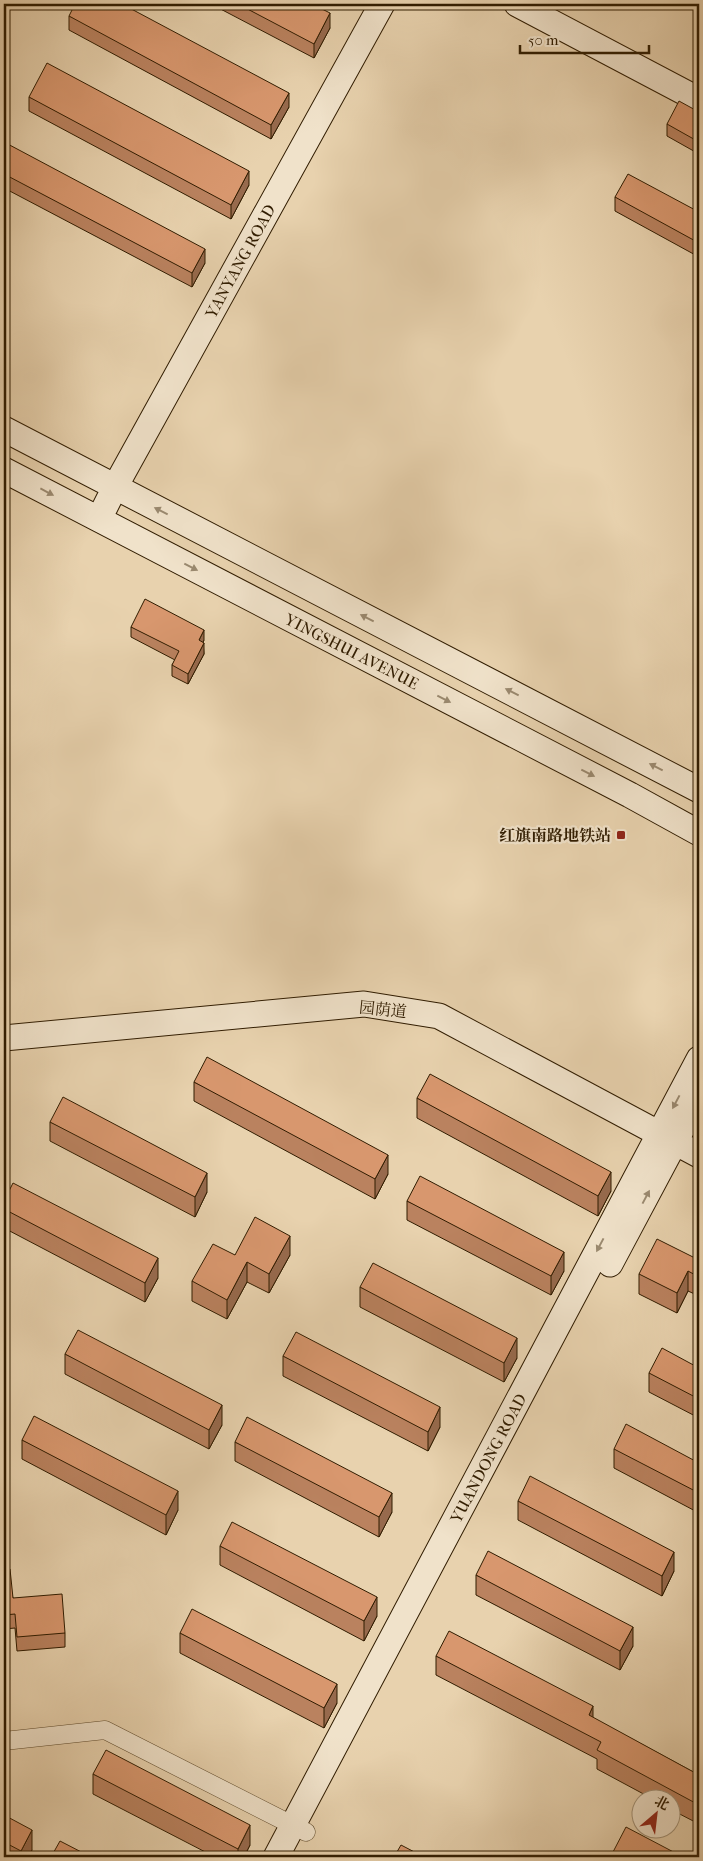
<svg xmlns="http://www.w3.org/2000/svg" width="703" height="1861" viewBox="0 0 703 1861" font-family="'IM FELL French Canon','Noto Serif SC',serif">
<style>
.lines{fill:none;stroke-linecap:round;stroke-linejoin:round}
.street-casing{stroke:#5e4a2c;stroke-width:19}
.secondary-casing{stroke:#301c00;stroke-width:27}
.street{stroke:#f0e2ca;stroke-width:18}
.secondary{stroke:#f0e2ca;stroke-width:25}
.wall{fill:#ba825f;stroke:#301c00}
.shaded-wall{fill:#976a4d;stroke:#301c00}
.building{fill:#d8976e;stroke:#301c00}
.oneway{fill:#9a896f}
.poi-dot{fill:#8f2418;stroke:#f0e2ca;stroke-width:2}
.labels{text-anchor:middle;stroke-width:4.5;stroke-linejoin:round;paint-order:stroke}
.street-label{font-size:16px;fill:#301c00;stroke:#f0e2ca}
.poi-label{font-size:16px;font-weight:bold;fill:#301c00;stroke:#f0e2ca;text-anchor:end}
</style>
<rect width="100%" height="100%" fill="#e8d2ae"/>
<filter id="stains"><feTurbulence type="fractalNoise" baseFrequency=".004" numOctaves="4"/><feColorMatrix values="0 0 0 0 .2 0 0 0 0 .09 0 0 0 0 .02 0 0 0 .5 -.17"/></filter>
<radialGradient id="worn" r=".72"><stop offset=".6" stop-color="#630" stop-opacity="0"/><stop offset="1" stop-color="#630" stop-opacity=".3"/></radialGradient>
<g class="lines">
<defs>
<path id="street" d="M 4,1741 L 105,1730 L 306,1832"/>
<path id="secondary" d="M 517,4 L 699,100
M 4,429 L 699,790
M 4,470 L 630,795 L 699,833
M 99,519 L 115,487 L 382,4
M 4,1038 L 364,1004 L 439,1016 L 699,1155
M 610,1264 L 699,1097
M 276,1857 L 699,1059"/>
</defs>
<use href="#street" class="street-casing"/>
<use href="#secondary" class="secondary-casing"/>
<use href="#street" class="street"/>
<use href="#secondary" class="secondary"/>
</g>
<path class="wall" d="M 211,4 L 312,4 L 330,28 L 314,58 Z
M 69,16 L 289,107 L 271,139 L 69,30 Z
M 29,97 L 249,185 L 231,219 L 29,111 Z
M 699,112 L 699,154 L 667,136 L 667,124 Z
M 4,142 L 205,263 L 192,287 L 4,188 Z
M 615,197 L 699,212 L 699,257 L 615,211 Z
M 131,627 L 204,640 L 203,642 L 204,654 L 188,684 L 172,676 L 172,665 L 175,660 L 131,637 Z
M 194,1082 L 388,1174 L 375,1199 L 194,1101 Z
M 417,1098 L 611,1191 L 598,1216 L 417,1118 Z
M 50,1122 L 207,1192 L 195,1217 L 50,1141 Z
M 4,1201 L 158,1278 L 145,1302 L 4,1228 Z
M 407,1201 L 564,1271 L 551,1295 L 407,1220 Z
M 699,1250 L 699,1296 L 688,1291 L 677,1313 L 639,1294 L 639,1274 L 695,1258 Z
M 235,1255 L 290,1255 L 269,1293 L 247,1282 L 227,1319 L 192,1301 L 192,1281 Z
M 360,1287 L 517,1358 L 504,1382 L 360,1307 Z
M 65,1354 L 222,1425 L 209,1449 L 65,1374 Z
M 283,1356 L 440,1427 L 428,1451 L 283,1376 Z
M 699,1368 L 699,1418 L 649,1392 L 649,1373 Z
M 22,1440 L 178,1510 L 166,1535 L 22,1459 Z
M 235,1442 L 392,1512 L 379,1537 L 235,1461 Z
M 614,1449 L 699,1463 L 699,1513 L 614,1468 Z
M 518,1501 L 674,1571 L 662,1596 L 518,1520 Z
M 220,1546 L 377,1616 L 364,1641 L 220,1565 Z
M 4,1569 L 13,1598 L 65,1633 L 65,1647 L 17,1651 L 15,1628 L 4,1629 Z
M 476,1575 L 633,1646 L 620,1670 L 476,1595 Z
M 180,1633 L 337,1703 L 324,1728 L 180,1653 Z
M 436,1656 L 593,1718 L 699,1775 L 699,1824 L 670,1809 L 670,1798 L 651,1798 L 597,1769 L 597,1759 L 436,1675 Z
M 93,1774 L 250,1845 L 244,1857 L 215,1857 L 93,1794 Z
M 4,1815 L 32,1850 L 28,1857 L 4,1857 Z
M 613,1852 L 683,1857 L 613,1857 Z"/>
<path class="shaded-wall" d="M 330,13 L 330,28 L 314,58 L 314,44 Z
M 289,93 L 289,107 L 271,139 L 271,125 Z
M 249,171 L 249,185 L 231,219 L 231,205 Z
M 205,249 L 205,263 L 192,287 L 192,273 Z
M 204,630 L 204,640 L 199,651 L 199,640 Z
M 204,643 L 204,654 L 188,684 L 188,674 Z
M 388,1155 L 388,1174 L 375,1199 L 375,1179 Z
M 611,1172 L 611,1191 L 598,1216 L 598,1196 Z
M 207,1173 L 207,1192 L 195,1217 L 195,1197 Z
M 290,1236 L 290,1255 L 269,1293 L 269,1274 Z
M 564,1252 L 564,1271 L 551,1295 L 551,1276 Z
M 158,1258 L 158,1278 L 145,1302 L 145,1283 Z
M 247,1262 L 247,1282 L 227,1319 L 227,1300 Z
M 688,1271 L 688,1291 L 677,1313 L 677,1293 Z
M 517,1338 L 517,1358 L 504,1382 L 504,1363 Z
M 222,1405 L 222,1425 L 209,1449 L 209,1430 Z
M 440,1407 L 440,1427 L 428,1451 L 428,1432 Z
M 178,1491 L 178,1510 L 166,1535 L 166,1515 Z
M 392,1493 L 392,1512 L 379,1537 L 379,1517 Z
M 674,1552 L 674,1571 L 662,1596 L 662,1576 Z
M 377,1597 L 377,1616 L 364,1641 L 364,1621 Z
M 633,1627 L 633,1646 L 620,1670 L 620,1651 Z
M 337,1684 L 337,1703 L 324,1728 L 324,1708 Z
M 593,1706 L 593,1726 L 589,1715 Z
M 250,1825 L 250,1845 L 244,1857 L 238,1857 L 238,1849 Z
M 32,1830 L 32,1850 L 28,1857 L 21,1857 L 21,1851 Z"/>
<path class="building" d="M 75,4 L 122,4 L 289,93 L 271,125 L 69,16 Z
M 238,4 L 312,4 L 330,13 L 314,44 Z
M 47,63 L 249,171 L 231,205 L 29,97 Z
M 679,101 L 699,112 L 699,142 L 667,124 Z
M 4,142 L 205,249 L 192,273 L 4,174 Z
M 628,174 L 699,212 L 699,243 L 615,197 Z
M 145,599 L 204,630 L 199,640 L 204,643 L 188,674 L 172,665 L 179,651 L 131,627 Z
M 207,1057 L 388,1155 L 375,1179 L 194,1082 Z
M 430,1074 L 611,1172 L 598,1196 L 417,1098 Z
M 63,1097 L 207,1173 L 195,1197 L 50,1122 Z
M 420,1176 L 564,1252 L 551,1276 L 407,1201 Z
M 13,1183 L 158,1258 L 145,1283 L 4,1209 L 4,1201 Z
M 255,1217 L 290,1236 L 269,1274 L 247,1262 L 227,1300 L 192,1281 L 213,1244 L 235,1255 Z
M 657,1239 L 695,1258 L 699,1250 L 699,1277 L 688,1271 L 677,1293 L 639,1274 Z
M 373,1263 L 517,1338 L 504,1363 L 360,1287 Z
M 78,1330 L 222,1405 L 209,1430 L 65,1354 Z
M 296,1332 L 440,1407 L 428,1432 L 283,1356 Z
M 662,1348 L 699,1368 L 699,1399 L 649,1373 Z
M 34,1416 L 178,1491 L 166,1515 L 22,1440 Z
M 247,1417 L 392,1493 L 379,1517 L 235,1442 Z
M 626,1424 L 699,1463 L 699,1493 L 614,1449 Z
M 530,1476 L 674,1552 L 662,1576 L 518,1501 Z
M 232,1522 L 377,1597 L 364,1621 L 220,1546 Z
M 488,1551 L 633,1627 L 620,1651 L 476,1575 Z
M 4,1569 L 10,1569 L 13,1598 L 62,1594 L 65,1633 L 17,1637 L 15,1614 L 4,1615 Z
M 192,1609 L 337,1684 L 324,1708 L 180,1633 Z
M 449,1631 L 593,1706 L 589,1715 L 699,1775 L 699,1805 L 597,1750 L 601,1742 L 436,1656 Z
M 106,1750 L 250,1825 L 238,1849 L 93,1774 Z
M 4,1815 L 32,1830 L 21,1851 L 4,1842 Z
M 626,1827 L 683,1857 L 624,1857 L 613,1852 Z
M 60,1841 L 91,1857 L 51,1857 Z
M 401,1845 L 424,1857 L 394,1857 Z"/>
<defs><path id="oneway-solid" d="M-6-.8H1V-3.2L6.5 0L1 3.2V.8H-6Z" transform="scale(1.25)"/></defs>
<g class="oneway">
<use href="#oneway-solid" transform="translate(47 492) rotate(28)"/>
<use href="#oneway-solid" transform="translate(161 511) rotate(-153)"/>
<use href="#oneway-solid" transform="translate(191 567) rotate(27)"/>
<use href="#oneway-solid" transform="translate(367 618) rotate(-153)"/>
<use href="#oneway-solid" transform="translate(512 692) rotate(-153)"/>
<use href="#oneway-solid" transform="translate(444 699) rotate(27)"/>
<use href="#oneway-solid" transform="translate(656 767) rotate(-153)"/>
<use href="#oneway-solid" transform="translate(588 773) rotate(27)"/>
<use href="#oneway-solid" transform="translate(676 1102) rotate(118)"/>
<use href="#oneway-solid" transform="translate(646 1197) rotate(-62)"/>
<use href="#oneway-solid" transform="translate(600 1245) rotate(118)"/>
</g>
<rect class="poi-dot" x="616" y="830" width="10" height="10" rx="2.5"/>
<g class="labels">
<g class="street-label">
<text transform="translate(240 261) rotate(-61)" y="6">YANYANG ROAD</text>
<text transform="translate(352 651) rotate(27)" y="6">YINGSHUI AVENUE</text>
<text transform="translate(383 1009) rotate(6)" y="6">园荫道</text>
<text transform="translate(488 1458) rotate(-62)" y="6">YUANDONG ROAD</text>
</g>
<g class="poi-label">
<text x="611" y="841">红旗南路地铁站</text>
</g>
</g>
<rect width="703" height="1861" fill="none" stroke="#e8d2ae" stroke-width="20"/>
<rect x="5" y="5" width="693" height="1851" fill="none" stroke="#301c00" stroke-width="2.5"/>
<rect x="10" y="10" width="683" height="1841" fill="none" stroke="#301c00"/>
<g transform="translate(656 1814) rotate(28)"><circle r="24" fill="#f0e2ca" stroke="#a39379"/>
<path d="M0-4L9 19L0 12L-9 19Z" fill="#8f2418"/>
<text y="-8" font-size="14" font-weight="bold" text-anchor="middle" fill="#301c00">北</text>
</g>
<path d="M520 45v8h129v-8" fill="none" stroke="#301c00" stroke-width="2.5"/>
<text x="528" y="45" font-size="15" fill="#301c00" stroke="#f0e2ca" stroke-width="4" paint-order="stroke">50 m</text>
<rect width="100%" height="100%" filter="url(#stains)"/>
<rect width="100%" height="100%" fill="url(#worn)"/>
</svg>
